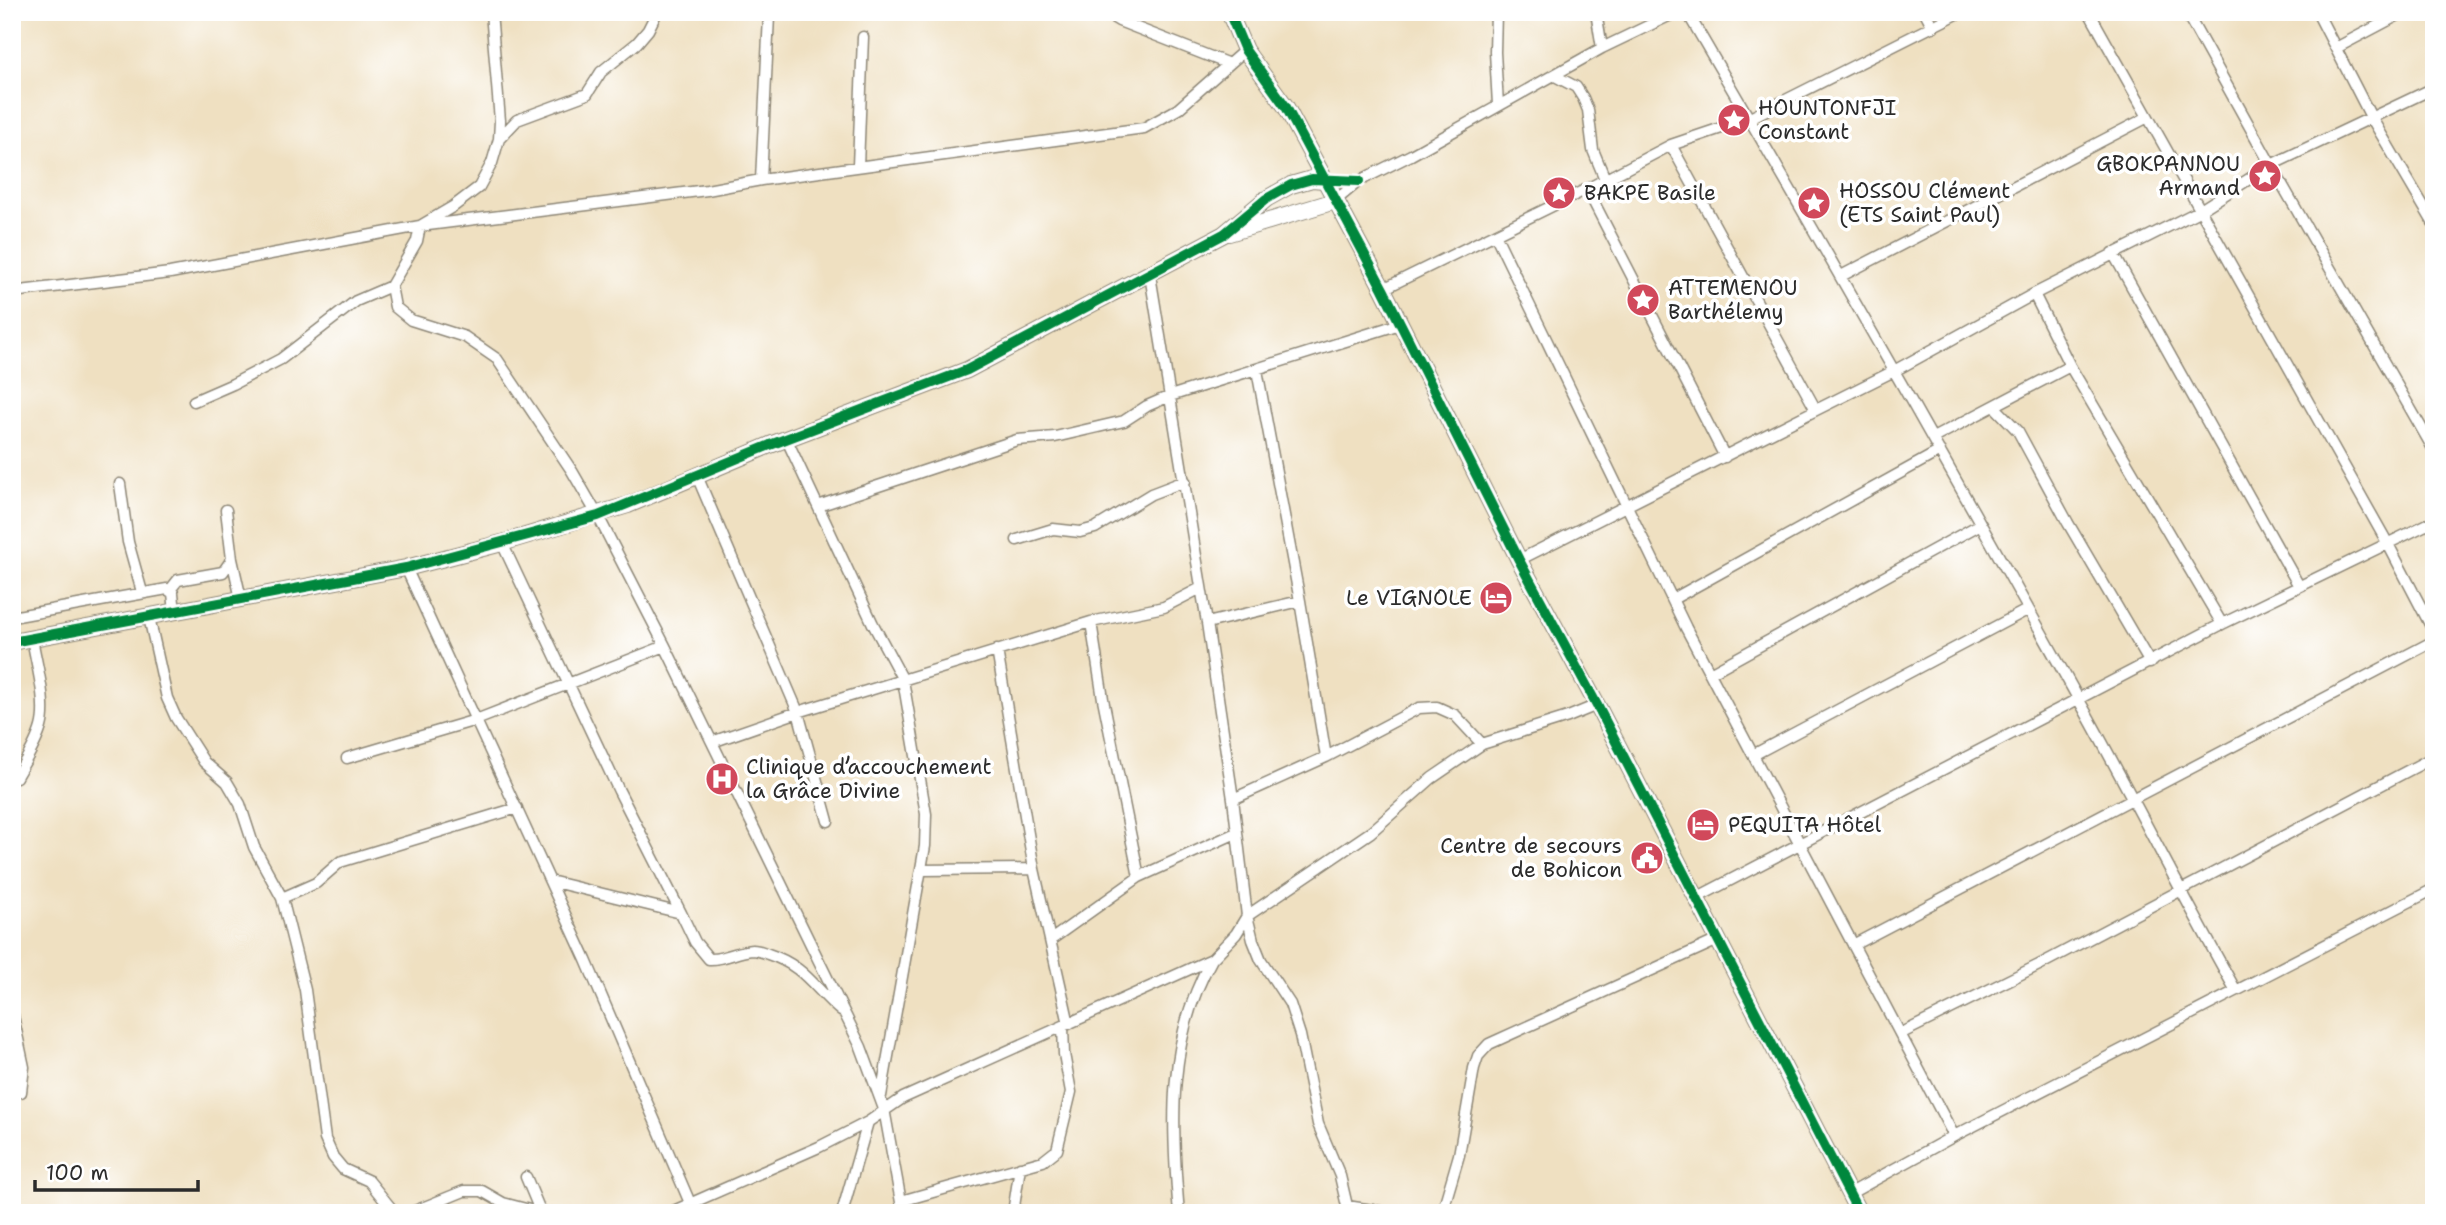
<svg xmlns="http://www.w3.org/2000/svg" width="2446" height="1225" viewBox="0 0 2446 1225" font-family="'Shantell Sans',sans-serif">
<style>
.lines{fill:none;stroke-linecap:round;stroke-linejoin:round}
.street-casing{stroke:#8d8676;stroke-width:13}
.secondary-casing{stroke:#8d8676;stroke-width:18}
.street{stroke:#fff;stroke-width:10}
.secondary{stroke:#fff;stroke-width:16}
.cycleway-casing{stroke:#fff;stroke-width:15}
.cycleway{stroke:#00873e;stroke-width:10}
.labels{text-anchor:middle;stroke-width:7;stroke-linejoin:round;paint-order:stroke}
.poi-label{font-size:21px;fill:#2b2b2b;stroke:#fff;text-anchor:start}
</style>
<rect width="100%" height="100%" fill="#fff"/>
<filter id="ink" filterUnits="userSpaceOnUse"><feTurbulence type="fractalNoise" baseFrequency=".0143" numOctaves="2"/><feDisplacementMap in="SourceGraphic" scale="14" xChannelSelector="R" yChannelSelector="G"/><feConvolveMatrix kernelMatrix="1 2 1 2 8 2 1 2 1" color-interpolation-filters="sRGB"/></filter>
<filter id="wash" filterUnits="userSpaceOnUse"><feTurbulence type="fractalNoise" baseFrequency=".00686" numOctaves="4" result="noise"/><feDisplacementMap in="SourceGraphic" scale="28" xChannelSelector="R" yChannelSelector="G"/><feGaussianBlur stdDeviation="1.57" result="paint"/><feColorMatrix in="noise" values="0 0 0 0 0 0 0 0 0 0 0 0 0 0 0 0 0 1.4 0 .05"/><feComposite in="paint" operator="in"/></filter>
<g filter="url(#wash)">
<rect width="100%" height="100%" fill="#efe0c1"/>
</g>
<g filter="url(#ink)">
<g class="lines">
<defs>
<path id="street" d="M 1104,12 L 1119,21 L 1229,64
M 1496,12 L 1495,52 L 1498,105
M 1596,12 L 1602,48
M 1687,12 C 1821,241 1952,471 2080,702 C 2133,797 2182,895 2235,989
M 1925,12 L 1933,27
M 2089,12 L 2388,544 L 2434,632
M 2186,12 L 2271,165 L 2434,88
M 2317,12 L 2371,117 L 2434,224
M 2336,48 L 2404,12
M 1555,76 L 1576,87 L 1583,98 L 1588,110 L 1593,150 L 1605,179
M 499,139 L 517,120 L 587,94 L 601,72 L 637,43 L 648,30 L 657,12
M 1671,145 L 1748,119 L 1961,12
M 858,166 L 863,37
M 761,180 L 769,16
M 1324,180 L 1359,181
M 1587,189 L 1725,457
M 1335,201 L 1359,181 L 1411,155 L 1602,48 L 1677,12
M 1495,234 L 1686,628 L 1954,1136
M 2113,253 L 2299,586
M 1150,275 L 1207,623 L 1233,799 L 1247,916 L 1253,940 L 1261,960 L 1290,1004 L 1300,1035 L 1318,1124 L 1340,1176 L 1347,1206 L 1347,1213
M 1841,276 L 2148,117
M 391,286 L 395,307 L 411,320 L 465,337 L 497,359 L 572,471 L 598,516 L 665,646 L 861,1047 L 884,1109 L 903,1213
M 1383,289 L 1587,189 L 1671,145 L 1816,410 L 1519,560
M 12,292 L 170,273 L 420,226 L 707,190 L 761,180 L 1144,128 L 1178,109 L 1245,50
M 2034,294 L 2070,366 L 2222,624
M 1257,370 L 1300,601 L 1326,757
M 194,401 L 233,384 L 281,359 L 356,301 L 391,286 L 417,241 L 420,226 L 454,206 L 479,187 L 492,163 L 499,139 L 500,121 L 491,12
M 1994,406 L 2018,431 L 2068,523 L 2150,663
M 1816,410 L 1894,371 L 2034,294 L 2199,211 L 2271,165 L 2434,450
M 786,438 L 873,624 L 903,680 L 926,814 L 925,846 L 881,1096
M 1933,438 L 2070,366
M 697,476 L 798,712 L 828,821
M 120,484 L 128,542 L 142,592
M 818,506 L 1017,440 L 1055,437 L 1124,421 L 1147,406 L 1170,396 L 1400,324
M 1017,540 L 1053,529 L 1080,532 L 1095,528 L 1151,494 L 1185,481
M 502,543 L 619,791 L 681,913
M 232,559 L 241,599
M 406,568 L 586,960 L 690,1203 L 688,1208
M 170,590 L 178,580 L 223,572 L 232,559 L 226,510
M 1673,599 L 1940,451
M 12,617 L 167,589 L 173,593 L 175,612
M 149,617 L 167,698 L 176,718 L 204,762 L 227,782 L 240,804 L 254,847 L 282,898 L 305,990 L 325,1139 L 333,1157 L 343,1169 L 369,1181 L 394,1212 L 398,1213
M 1091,622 L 1103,699 L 1139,877
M 1207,623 L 1300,601
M 997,650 L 1034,869 L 1069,1024
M 1710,673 L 1979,525
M 712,742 L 798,712 L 1091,622 L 1164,607 L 1201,588
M 1753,755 L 2027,610
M 347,758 L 476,720 L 665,646
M 12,779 L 16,777 C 25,761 36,745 41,727 C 48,703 36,663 32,638
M 1233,799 L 1326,757 L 1419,708 L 1437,707 L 1455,715 L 1482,744
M 921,870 L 1034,869
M 550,881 L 681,913 L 695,942 L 709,959 C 724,960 737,951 752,950 C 757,950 763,952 768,954 C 805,966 813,987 841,1011
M 282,898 L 316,883 L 340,862 L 517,808
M 1696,898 L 2222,624 L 2434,521
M 1052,939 L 1139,877 L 1236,833
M 1853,945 L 2434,641
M 12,1011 L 24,1067 L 21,1092 L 12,1094
M 1902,1033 L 2039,965 L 2434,757
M 526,1177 L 541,1213
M 1849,1194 L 1954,1136 L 2434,889
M 901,1201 L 1043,1161 L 1057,1150 L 1071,1092 L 1064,1054 L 1063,1027
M 1347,1206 L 1391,1213
M 410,1213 L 464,1191 L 482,1191 L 503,1203 L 541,1213
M 669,1213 L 819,1147 L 868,1122 L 903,1098 L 1212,959 L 1236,934 L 1247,916 L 1371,832 L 1432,778 L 1482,744 L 1568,717 L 1597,705
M 842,1213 L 868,1122
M 1013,1213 L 1020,1167
M 1179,1213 C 1171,1125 1167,1038 1212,959
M 1442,1213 L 1459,1155 L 1474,1068 L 1478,1056 L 1489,1044 L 1718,940"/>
<path id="secondary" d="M 1229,12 L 1245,50 L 1286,107 L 1383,289 L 1519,560 L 1597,705 L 1859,1213
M 1229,233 L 1335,201
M 12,642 L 406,568 L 502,543 L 628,505 L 770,445 L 967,370 L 1224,234 L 1266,199 L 1291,185 L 1312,179 L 1324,180"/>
</defs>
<use href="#street" class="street-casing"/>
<use href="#secondary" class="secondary-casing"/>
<use href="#street" class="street"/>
<use href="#secondary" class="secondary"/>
<defs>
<path id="cycleway" d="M 1229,12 L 1245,50 L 1286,107 L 1383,289 L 1519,560 L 1597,705 L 1859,1213
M 12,642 L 406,568 L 598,516 L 770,445 L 967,370 L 1224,234 L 1266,199 L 1291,185 L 1312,179 L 1359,181"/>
</defs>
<use href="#cycleway" class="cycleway-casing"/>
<use href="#cycleway" class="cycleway"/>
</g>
</g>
<defs>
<symbol id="sight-disc" viewBox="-11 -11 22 22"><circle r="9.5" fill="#d1495b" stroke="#fff"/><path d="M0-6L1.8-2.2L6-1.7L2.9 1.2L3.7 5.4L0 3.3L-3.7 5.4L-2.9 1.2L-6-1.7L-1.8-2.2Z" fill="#fff"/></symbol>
<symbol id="hotel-disc" viewBox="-11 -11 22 22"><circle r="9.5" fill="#d1495b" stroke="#fff"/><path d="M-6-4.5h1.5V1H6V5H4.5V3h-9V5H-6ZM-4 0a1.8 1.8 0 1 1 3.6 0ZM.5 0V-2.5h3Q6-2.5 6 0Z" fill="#fff"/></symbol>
<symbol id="hospital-disc" viewBox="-11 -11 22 22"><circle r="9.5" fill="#d1495b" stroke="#fff"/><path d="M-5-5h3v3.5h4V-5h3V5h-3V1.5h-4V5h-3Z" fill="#fff"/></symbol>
<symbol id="civic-disc" viewBox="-11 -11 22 22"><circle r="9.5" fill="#d1495b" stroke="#fff"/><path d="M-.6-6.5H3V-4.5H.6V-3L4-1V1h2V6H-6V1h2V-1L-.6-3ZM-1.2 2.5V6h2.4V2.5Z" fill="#fff"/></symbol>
</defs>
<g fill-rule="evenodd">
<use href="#sight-disc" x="1715" y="101" width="38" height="38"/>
<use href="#sight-disc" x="2246" y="157" width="38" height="38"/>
<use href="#sight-disc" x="1540" y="174" width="38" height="38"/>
<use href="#sight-disc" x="1795" y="184" width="38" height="38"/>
<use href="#sight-disc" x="1624" y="281" width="38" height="38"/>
<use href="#hotel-disc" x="1477" y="579" width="38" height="38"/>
<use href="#hospital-disc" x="703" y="760" width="38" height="38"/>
<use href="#hotel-disc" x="1684" y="806" width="38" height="38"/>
<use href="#civic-disc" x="1628" y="839" width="38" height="38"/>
</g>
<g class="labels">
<g class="poi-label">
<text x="1758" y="115">HOUNTONFJI<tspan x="1758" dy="24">Constant</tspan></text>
<text x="2240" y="171" text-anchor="end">GBOKPANNOU<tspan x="2240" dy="24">Armand</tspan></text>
<text x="1839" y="198">HOSSOU Clément<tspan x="1839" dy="24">(ETS Saint Paul)</tspan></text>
<text x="1584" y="200">BAKPE Basile</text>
<text x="1668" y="295">ATTEMENOU<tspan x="1668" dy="24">Barthélemy</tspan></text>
<text x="1472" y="605" text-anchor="end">Le VIGNOLE</text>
<text x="746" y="774">Clinique d’accouchement<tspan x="746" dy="24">la Grâce Divine</tspan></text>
<text x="1728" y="832">PEQUITA Hôtel</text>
<text x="1622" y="853" text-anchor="end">Centre de secours<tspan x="1622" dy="24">de Bohicon</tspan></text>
</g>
</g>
<rect width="2446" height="1225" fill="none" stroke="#fff" stroke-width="42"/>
<path d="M35 1180v10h163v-10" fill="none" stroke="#2b2b2b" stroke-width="3.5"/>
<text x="46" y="1180" font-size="21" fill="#2b2b2b" stroke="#ffffff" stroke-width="5" paint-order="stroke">100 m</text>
</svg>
